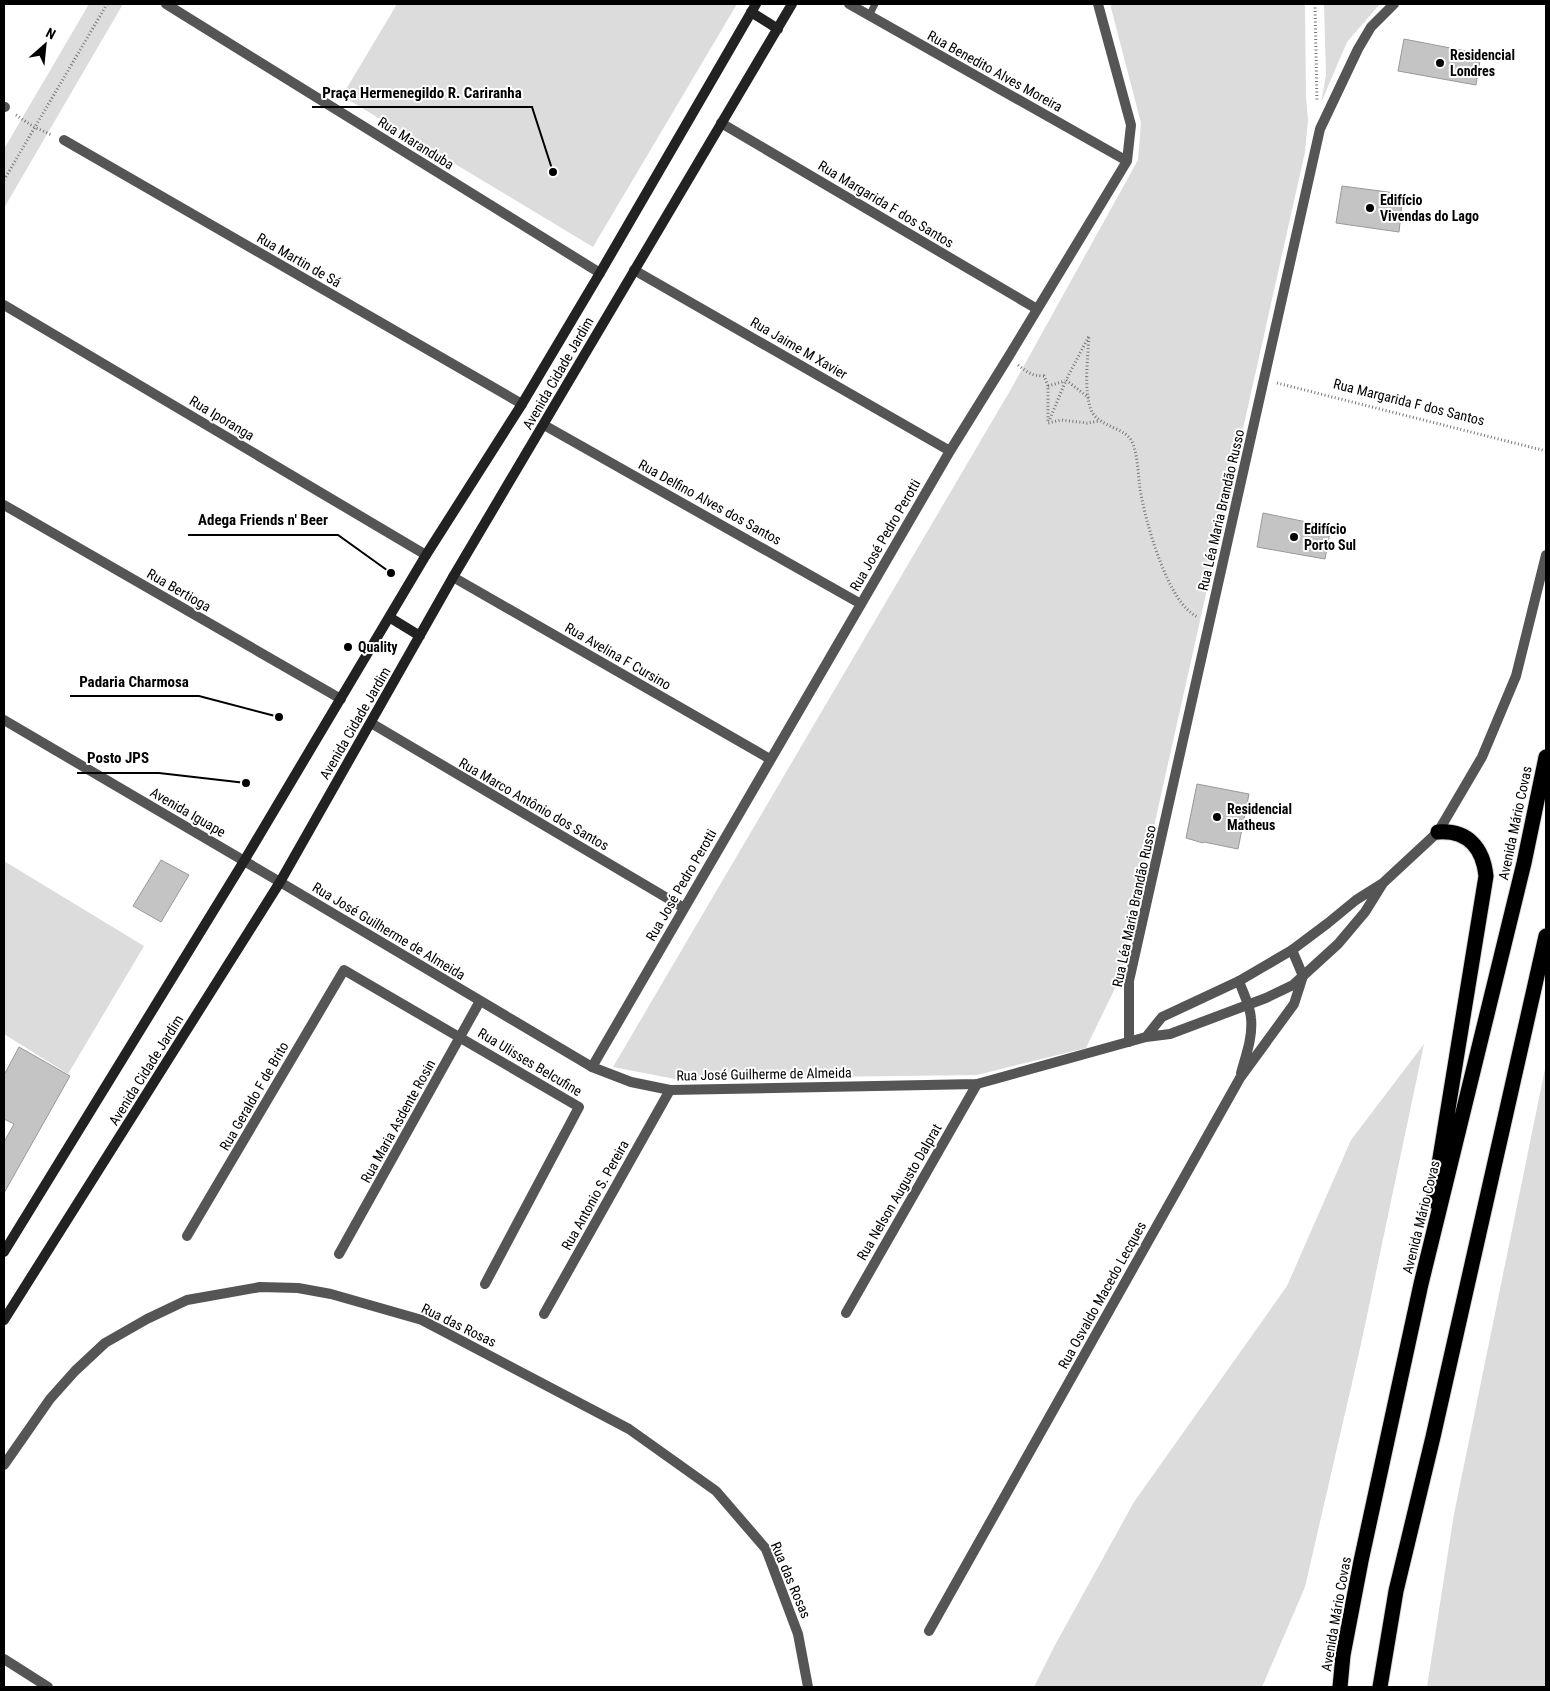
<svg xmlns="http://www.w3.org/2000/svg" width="1550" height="1691" viewBox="0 0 1550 1691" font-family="'Roboto Condensed',sans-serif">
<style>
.green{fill:#dcdcdc}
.building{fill:#c4c4c4;stroke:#999}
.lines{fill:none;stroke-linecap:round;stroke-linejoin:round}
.motorway-casing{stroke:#dbdbdb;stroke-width:17}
.path{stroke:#777;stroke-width:3;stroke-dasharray:1 2.5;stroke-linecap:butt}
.service{stroke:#555;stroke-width:7}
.minor{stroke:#555;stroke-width:10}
.tertiary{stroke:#555;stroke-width:10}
.secondary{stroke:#222;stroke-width:10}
.motorway{stroke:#000;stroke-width:15}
.poi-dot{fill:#000;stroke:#fff;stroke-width:2}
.labels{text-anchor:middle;stroke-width:4;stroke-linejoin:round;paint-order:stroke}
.poi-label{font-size:14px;font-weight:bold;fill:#000;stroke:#fff;text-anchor:start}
.street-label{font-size:14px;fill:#000;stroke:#fff}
.leader{fill:none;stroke:#000;stroke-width:2}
.callout-dot{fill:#000;stroke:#fff;stroke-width:2}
.callout-label{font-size:15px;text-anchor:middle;font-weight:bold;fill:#000;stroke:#fff;stroke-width:4;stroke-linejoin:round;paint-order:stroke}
</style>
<rect width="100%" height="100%" fill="#fff"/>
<path class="green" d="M 89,4 L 123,4 L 4,208 L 4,149 Z
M 397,4 L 737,4 L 593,247 L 342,96 Z
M 1110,4 L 1305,4 L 1306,97 L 1308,120 L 1305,152 L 1120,978 L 1086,1048 L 977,1075 L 675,1079 L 613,1067 L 1011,389 L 1138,160 L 1141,123 Z
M 1324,4 L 1380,4 L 1347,42 L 1321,103 L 1326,75 Z
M 4,861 L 144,946 L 68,1074 L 4,1034 Z
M 1424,1044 L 1361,1344 L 1305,1587 L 1262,1687 L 1034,1687 L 1055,1645 L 1134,1502 L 1287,1286 L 1351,1140 Z
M 1546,1064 L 1546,1687 L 1427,1687 L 1454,1514 Z"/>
<path class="building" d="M 1404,39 L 1481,54 L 1476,85 L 1398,71 Z
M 1342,186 L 1403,194 L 1399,232 L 1336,223 Z
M 1263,513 L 1331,527 L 1325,559 L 1257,547 Z
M 1197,784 L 1249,794 L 1238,849 L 1204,842 L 1203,843 L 1186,838 Z
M 161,860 L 189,875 L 161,922 L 133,906 Z
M 19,1047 L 70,1076 L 4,1193 L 4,1142 L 14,1124 L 4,1119 L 4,1075 Z"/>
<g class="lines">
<defs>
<path id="motorway" d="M 1433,1201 L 1486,876 C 1483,848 1468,830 1438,832
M 1340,1687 L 1343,1655 L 1361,1561 L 1421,1284 L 1524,863 L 1546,757
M 1380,1687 L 1396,1591 L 1433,1437 L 1546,936"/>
</defs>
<use href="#motorway" class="motorway-casing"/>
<path class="path" d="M 1315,4 L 1317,101
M 16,115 L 34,127 L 52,135
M 4,180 L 107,4
M 1018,365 C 1027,372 1032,376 1044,376 L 1048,386 L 1048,423 L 1061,420 L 1087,423 L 1100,421
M 1277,383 L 1546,451
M 1048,386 L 1065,381
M 1089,398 L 1066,380 L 1089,336 C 1088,357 1083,393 1092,412 C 1101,428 1127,427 1133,444 C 1138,458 1138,474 1140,489 C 1145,520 1168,605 1198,617
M 1050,419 L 1066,380"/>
<path class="service" d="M 869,16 L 875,4"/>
<path class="minor" d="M 166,4 L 600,273
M 849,4 L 1127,161
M 4,107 L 5,107
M 721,123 L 1037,309
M 64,140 L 522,404
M 634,270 L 950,451
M 4,305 L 426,555
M 544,425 L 861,604
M 4,505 L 341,699
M 453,577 L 770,759
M 371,723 L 684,908
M 1239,981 C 1243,993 1250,1005 1251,1018 C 1253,1037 1246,1055 1241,1073
M 1129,1042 L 1129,981 L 1320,129 L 1358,49 L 1371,27 L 1394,4
M 592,1067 L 950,451 L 1009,356 L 1127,161 L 1131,125 L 1098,4
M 187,1236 L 344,970 L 579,1107 L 485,1284
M 339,1254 L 480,1001
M 846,1313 L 977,1084
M 544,1314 L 670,1090
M 4,1465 L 50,1399 L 75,1371 L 105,1343 L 147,1319 L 187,1300 L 260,1287 L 298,1288 L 331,1294 L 422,1320 L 629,1429 L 716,1491 L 766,1549 L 798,1634 L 808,1687
M 929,1631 L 1240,1078 L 1294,1004 L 1303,976 L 1292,950
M 4,1659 L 48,1687"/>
<path class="tertiary" d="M 4,720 L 280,882 L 592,1067 L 631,1082 L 670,1090 L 977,1084 L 1146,1037 L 1170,1034 L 1266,998 L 1293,985 L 1338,944 L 1365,912 L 1383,883
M 1146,1037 L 1162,1017 L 1239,981 L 1292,950 L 1328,923 L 1356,900 L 1383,883 L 1438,832 L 1482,757 L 1516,676 L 1546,555"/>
<path class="secondary" d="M 751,12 L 778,29
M 389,617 L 420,636
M 4,1252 L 244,861 L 426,555 L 522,404 L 600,273 L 756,4
M 4,1320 L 280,882 L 453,577 L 792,4"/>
<use href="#motorway" class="motorway"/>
</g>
<g class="poi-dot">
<circle cx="1440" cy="63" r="5"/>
<circle cx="1370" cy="208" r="5"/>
<circle cx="1294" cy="537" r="5"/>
<circle cx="348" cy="647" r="5"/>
<circle cx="1217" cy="817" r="5"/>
</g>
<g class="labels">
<g class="poi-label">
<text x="1450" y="60">Residencial<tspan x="1450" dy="16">Londres</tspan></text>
<text x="1380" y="205">Edifício<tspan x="1380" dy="16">Vivendas do Lago</tspan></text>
<text x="1304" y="534">Edifício<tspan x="1304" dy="16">Porto Sul</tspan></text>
<text x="358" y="652">Quality</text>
<text x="1227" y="814">Residencial<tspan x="1227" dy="16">Matheus</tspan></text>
</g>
<g class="street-label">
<text transform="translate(995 71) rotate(29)" y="5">Rua Benedito Alves Moreira</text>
<text transform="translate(416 143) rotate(32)" y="5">Rua Maranduba</text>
<text transform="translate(886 204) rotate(31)" y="5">Rua Margarida F dos Santos</text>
<text transform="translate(299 260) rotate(30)" y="5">Rua Martin de Sá</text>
<text transform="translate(799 348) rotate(30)" y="5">Rua Jaime M Xavier</text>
<text transform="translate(558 373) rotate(-60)" y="5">Avenida Cidade Jardim</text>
<text transform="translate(1409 402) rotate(14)" y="5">Rua Margarida F dos Santos</text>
<text transform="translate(222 418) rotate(31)" y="5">Rua Iporanga</text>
<text transform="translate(710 502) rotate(29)" y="5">Rua Delfino Alves dos Santos</text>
<text transform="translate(1221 510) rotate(-77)" y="5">Rua Léa Maria Brandão Russo</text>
<text transform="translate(885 535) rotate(-60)" y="5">Rua José Pedro Perotti</text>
<text transform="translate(179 590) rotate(30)" y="5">Rua Bertioga</text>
<text transform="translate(618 656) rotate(30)" y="5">Rua Avelina F Cursino</text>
<text transform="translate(355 723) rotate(-60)" y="5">Avenida Cidade Jardim</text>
<text transform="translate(534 804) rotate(30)" y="5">Rua Marco Antônio dos Santos</text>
<text transform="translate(188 812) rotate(30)" y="5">Avenida Iguape</text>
<text transform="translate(1515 823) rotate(-78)" y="5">Avenida Mário Covas</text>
<text transform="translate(681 885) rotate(-60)" y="5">Rua José Pedro Perotti</text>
<text transform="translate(1134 906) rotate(-78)" y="5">Rua Léa Maria Brandão Russo</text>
<text transform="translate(389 931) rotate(31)" y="5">Rua José Guilherme de Almeida</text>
<text transform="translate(530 1062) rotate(31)" y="5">Rua Ulisses Belcufine</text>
<text transform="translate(146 1070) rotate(-58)" y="5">Avenida Cidade Jardim</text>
<text transform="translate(764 1074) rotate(-1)" y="5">Rua José Guilherme de Almeida</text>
<text transform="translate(254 1096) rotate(-60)" y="5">Rua Geraldo F de Brito</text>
<text transform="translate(398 1121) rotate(-61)" y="5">Rua Maria Asdente Rosin</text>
<text transform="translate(899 1192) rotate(-60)" y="5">Rua Nelson Augusto Dalprat</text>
<text transform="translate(595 1195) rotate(-61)" y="5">Rua Antonio S. Pereira</text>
<text transform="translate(1421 1217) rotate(-76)" y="5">Avenida Mário Covas</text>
<text transform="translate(1102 1295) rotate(-61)" y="5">Rua Osvaldo Macedo Lecques</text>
<text transform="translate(459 1325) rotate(26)" y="5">Rua das Rosas</text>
<text transform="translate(791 1580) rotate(67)" y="5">Rua das Rosas</text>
<text transform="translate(1336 1614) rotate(-80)" y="5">Avenida Mário Covas</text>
</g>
</g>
<path class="leader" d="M553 172L532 107H312M391 573L338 535H188M279 717L199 696H70M246 783L159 773H77"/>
<g class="callout-dot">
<circle cx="553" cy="172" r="5"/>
<circle cx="391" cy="573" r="5"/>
<circle cx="279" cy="717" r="5"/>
<circle cx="246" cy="783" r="5"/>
</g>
<g class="callout-label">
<text x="422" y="98">Praça Hermenegildo R. Cariranha</text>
<text x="263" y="525">Adega Friends n' Beer</text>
<text x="134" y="687">Padaria Charmosa</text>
<text x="118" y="763">Posto JPS</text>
</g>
<rect width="1550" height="1691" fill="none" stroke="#000000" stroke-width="10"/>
<g transform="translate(45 45) rotate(27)" stroke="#ffffff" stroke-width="4" paint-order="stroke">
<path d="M0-4L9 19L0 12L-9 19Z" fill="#000000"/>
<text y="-8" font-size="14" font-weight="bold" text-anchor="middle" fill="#000000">N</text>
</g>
</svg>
